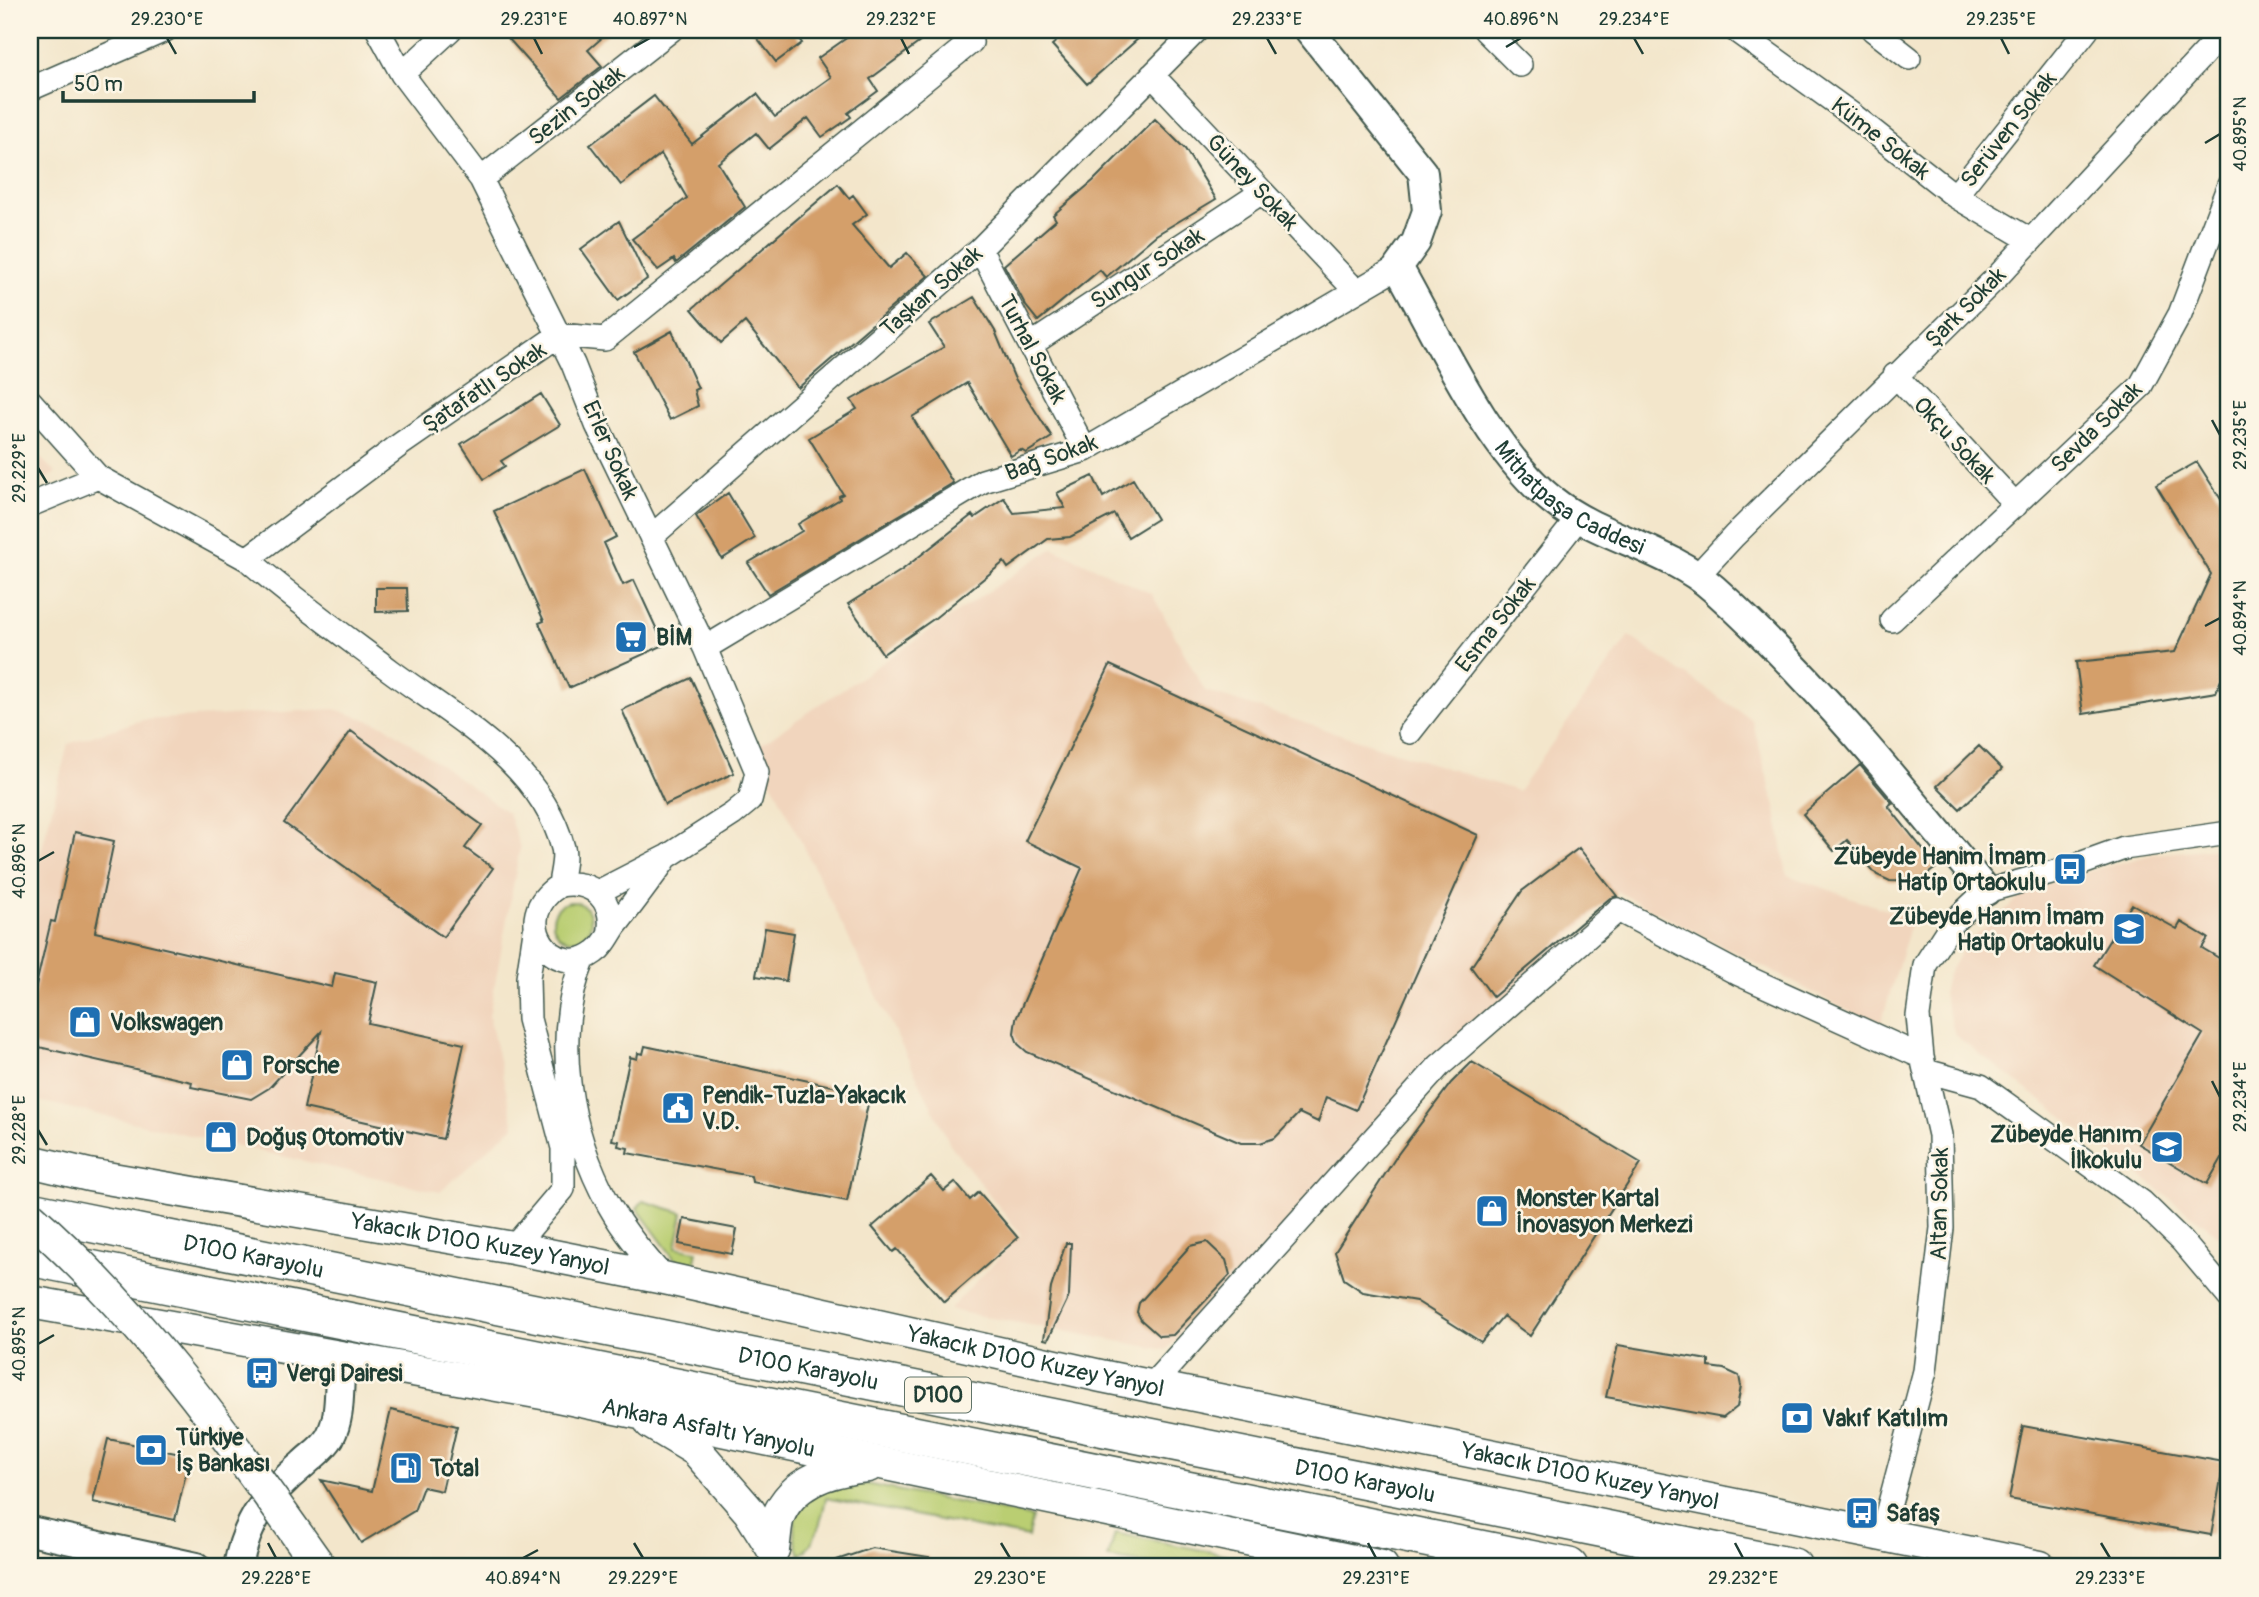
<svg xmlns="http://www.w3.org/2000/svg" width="2259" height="1597" viewBox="0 0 2259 1597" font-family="Pangolin,sans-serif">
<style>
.built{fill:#f1d5bd}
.green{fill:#bace72;stroke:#6c8653;stroke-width:2}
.building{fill:#d49f6a}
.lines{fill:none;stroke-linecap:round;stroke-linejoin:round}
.minor-casing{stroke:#3f564b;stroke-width:26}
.tertiary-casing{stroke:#3f564b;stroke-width:32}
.secondary-casing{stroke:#3f564b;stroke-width:35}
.trunk-casing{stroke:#3f564b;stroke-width:40}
.minor{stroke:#fff;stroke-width:23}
.tertiary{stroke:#fff;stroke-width:28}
.secondary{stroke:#fff;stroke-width:32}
.trunk{stroke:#fff;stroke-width:37}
.secondary-bridge-casing{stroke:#3f564b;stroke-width:35;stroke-linecap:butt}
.secondary-bridge{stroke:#fff;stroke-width:32}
.ticks{fill:none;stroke:#1f3d34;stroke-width:2.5}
.labels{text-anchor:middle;stroke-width:5;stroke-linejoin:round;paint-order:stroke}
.shield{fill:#fcf5e5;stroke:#617469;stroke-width:2}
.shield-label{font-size:21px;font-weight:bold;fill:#1f3d34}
.street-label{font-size:23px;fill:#1f3d34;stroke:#fcf5e5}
.poi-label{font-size:23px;font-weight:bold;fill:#1f3d34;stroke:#fcf5e5;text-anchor:start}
.neatline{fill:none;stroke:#1f3d34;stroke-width:2.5}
.ticks-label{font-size:18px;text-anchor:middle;fill:#1f3d34}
</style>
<rect width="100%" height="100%" fill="#fcf5e5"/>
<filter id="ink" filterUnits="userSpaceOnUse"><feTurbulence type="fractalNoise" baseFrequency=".0143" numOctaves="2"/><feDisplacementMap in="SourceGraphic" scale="14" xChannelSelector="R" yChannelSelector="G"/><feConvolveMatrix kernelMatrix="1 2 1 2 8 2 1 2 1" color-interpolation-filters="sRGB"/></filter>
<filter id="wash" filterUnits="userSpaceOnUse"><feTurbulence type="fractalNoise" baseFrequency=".00686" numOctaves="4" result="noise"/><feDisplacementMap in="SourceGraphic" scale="28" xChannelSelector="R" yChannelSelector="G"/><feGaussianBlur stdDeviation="1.57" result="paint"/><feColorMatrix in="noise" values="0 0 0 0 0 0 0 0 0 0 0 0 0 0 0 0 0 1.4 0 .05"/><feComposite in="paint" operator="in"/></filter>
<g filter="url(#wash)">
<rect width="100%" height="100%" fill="#f3e6cb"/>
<path class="built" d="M 30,448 L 56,473 L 30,487 Z
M 1053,548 L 1152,594 L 1205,691 L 1518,791 L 1629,636 L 1752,720 L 1775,806 L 1787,875 L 1912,919 L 1880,1027 L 1616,891 L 1166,1350 L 949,1310 L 1021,1235 L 950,1144 L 755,748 Z
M 334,709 L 386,726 L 508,813 L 520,848 L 489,1016 L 514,1126 L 440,1192 L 30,1099 L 30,897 L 68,744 L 142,720 Z
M 2229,847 L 2229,1243 L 1955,1035 L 1943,994 L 1947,976 L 1965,945 L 2025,893 L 2054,881 L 2154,854 Z"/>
<path class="green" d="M553 921a19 19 0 1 1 38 0a19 19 0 1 1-38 0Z
M 643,1201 L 683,1213 L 676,1247 L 697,1251 L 694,1265 L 676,1261 L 637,1208 Z
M 851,1481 L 1032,1517 L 1028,1537 L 826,1498 C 822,1517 817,1543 800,1555 C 791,1531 792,1518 805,1496 Z
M 1115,1533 L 1289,1567 L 1168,1567 L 1108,1558 Z"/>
<g id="blocks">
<path class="building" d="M 501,30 L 611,30 L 588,50 L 602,66 L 561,98 Z
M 751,30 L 792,30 L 802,43 L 776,62 Z
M 858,30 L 936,30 L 870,79 L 878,91 L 848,113 L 851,117 L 822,137 L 808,118 L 769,149 L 756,133 L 718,163 L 745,207 L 676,263 L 674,259 L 658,270 L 632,239 L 687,198 L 661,154 L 621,185 L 590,145 L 654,96 L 692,144 L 757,94 L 775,117 L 831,77 L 818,58 Z
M 1070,30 L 1148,30 L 1087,84 L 1052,45 Z
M 1155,119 L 1185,149 L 1216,199 L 1156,235 L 1106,277 L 1100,270 L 1038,321 L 1026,306 L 1004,265 L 1056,220 L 1053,215 L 1093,181 Z
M 838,184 L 849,198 L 853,195 L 867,214 L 852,225 L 889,268 L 907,253 L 928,276 L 798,388 L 745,322 L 721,343 L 692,309 Z
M 619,221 L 647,279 L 618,300 L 581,249 Z
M 974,297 L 995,331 L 1014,377 L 1052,437 L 1026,453 L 1021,450 L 1011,456 L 967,383 L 912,417 L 953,483 L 768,594 L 748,563 L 802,531 L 798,524 L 840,499 L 839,496 L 843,494 L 809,438 L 857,409 L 851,400 L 944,347 L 929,324 Z
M 672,331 L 698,388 L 694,390 L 698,406 L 670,420 L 634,352 Z
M 541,394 L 560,425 L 501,461 L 505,466 L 484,479 L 461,444 Z
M 2197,462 L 2229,512 L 2229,661 L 2216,692 L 2083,714 L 2076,662 L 2175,652 L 2211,574 L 2156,485 Z
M 585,469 L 616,537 L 604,543 L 623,585 L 634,580 L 664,645 L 569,688 L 539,623 L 544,621 L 494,511 Z
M 1093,476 L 1103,497 L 1133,479 L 1157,519 L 1128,537 L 1114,514 L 1070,537 L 1048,539 L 1008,568 L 1004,562 L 935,618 L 883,654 L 848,604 L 902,570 L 972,515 L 974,518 L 1004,498 L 1014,513 L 1065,508 L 1057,493 Z
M 728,493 L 755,538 L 722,559 L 696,516 Z
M 376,588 L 407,588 L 408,611 L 376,612 Z
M 1110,665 L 1478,835 L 1356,1110 L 1326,1097 L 1318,1122 L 1299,1113 L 1275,1138 L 1260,1143 L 1241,1143 L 1027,1052 L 1018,1044 L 1014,1033 L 1016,1019 L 1082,868 L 1025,841 Z
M 691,678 L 734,773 L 665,805 L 622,710 Z
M 351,731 L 482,825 L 465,848 L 493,868 L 443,937 L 284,823 Z
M 1979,746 L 2002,769 L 1960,809 L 1937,786 Z
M 1860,765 L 1892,803 L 1888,806 L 1937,867 L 1917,882 L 1890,881 L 1877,875 L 1847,840 L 1834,851 L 1803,814 Z
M 75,832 L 114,841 L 95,932 L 332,987 L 335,973 L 377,982 L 368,1023 L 464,1044 L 443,1139 L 304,1108 L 321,1032 L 269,1088 L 251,1099 L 191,1087 L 192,1082 L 30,1045 L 30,1011 L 51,921 L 55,922 Z
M 1579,848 L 1617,896 L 1609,899 L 1493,997 L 1471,967 L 1522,891 Z
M 2132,904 L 2177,929 L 2181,922 L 2208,938 L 2202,948 L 2229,964 L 2229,1146 L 2207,1184 L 2139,1144 L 2203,1034 L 2094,965 Z
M 765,928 L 794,933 L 786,981 L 756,976 Z
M 645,1046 L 860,1092 L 859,1102 L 868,1104 L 847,1201 L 752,1182 L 751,1176 L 627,1153 L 628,1148 L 618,1146 L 619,1141 L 612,1140 L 630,1057 L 637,1059 L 638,1053 L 643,1054 Z
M 1472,1062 L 1641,1163 L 1530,1336 L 1503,1316 L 1481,1342 L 1416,1301 L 1363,1292 L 1344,1279 L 1335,1252 L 1398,1154 L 1451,1083 Z
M 931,1176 L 944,1191 L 955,1182 L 970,1200 L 979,1192 L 1018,1238 L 944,1302 L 897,1249 L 893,1252 L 872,1227 Z
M 684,1219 L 737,1229 L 732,1254 L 679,1244 Z
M 1207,1242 L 1226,1260 L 1230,1275 L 1173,1335 L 1159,1336 L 1141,1320 L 1137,1312 L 1139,1303 L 1190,1246 Z
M 1066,1243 L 1071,1243 L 1069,1296 L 1048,1340 L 1044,1339 L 1051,1288 Z
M 1618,1345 L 1709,1360 L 1709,1367 L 1724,1369 L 1739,1376 L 1741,1386 L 1737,1407 L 1723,1418 L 1606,1397 Z
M 391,1410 L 457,1426 L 442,1491 L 423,1487 L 414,1511 L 361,1543 L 321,1480 L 372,1491 Z
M 2023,1426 L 2224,1462 L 2211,1535 L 2009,1499 Z
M 108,1439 L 190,1456 L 175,1520 L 93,1502 Z
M 872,1548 L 929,1557 L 928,1567 L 826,1567 L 825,1564 Z"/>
</g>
</g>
<g filter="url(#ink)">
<use href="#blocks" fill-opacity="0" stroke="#3f564b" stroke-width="2"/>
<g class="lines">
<defs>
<path id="minor" d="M 378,30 L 402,74 L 481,179 L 573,364 L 597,425 L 705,648 L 757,772 L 750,800 L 733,814 L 668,856 L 598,892
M 1485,30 L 1520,65
M 1735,30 L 1850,113 L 1955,196 L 2030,240
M 1873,30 L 1909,58
M 402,74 L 450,30
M 1152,75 L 1355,290
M 30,89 L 165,30
M 481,179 L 671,30
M 1955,196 L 2087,30
M 980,249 L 1085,450
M 1032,344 L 1262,192
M 1895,375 L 2016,505
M 30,401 L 98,477 L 247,559 L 401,444 L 559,335 L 605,339 L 971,42 L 967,30
M 30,505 L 98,477
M 651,537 L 980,249 L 1197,30
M 247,559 C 293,599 342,634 391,671 C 455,718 542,765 563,848 C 566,859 561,874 560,885
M 1696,577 L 1734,536 L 1997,277 L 2226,30
M 1892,620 L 2140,387 L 2180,314 L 2229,185
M 705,648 L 983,481 L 1085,450 L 1398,267
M 1410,732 L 1580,516
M 609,935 C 616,901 593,879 560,885 C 506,918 554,983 595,952 C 604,946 609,935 615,926 C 632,905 648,883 664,861
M 584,958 C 551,1036 569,1133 609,1205 C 624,1232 644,1255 664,1278
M 1926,1071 L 1981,1086 L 2142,1202 L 2182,1241 L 2229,1297
M 513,1248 L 563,1189 L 563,1148 L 529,1019 L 528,978 L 535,931
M 1152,1385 L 1439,1066 L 1618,910 L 1739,974 L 1922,1057
M 1881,1537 L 1925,1371 L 1942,1228 L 1940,1135 L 1922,1057 L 1918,1016 L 1925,965 L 1952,923 L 1986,891 L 2066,869 L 2124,848 L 2229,833"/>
<g id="tertiary">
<path id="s1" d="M 1309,30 L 1423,173 L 1427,211 L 1416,242 L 1398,267 C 1438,337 1489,451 1552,500 C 1599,538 1668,548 1714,589 C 1815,680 1900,785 1986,891"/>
<path d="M 30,1531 L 196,1567"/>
<path d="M 238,1567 C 246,1521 268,1493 303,1464 C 312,1455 323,1449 330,1437 C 343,1413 337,1384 342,1357"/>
</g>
<g id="secondary">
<path id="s2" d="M 30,1161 L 89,1175 L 513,1248 L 664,1278 L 1101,1376 L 2040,1567"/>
<path id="s3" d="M 30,1302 L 548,1394 L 1382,1567"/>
<path d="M 651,1423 L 696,1450 L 749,1511 L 773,1549"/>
<path d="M 773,1549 C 775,1539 775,1526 778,1517 C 792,1480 834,1469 868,1466"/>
</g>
<g id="trunk">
<path id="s4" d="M 30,1211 L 1793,1567"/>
<path d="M 30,1257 L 1569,1567"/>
</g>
</defs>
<use href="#minor" class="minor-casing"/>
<use href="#tertiary" class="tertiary-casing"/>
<use href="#secondary" class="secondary-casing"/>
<use href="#trunk" class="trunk-casing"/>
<use href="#minor" class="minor"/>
<use href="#tertiary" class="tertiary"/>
<use href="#secondary" class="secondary"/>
<use href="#trunk" class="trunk"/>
<defs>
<path id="secondary-bridge" d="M 30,1217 C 145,1318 232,1443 320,1567"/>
</defs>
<use href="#secondary-bridge" class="secondary-bridge-casing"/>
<use href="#secondary-bridge" class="secondary-bridge"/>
</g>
</g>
<path class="ticks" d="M 167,38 L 176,54M 534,38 L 542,54M 901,38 L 909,54M 1267,38 L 1276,54M 1634,38 L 1643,54M 2001,38 L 2009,54M 634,47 L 650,38M 1506,47 L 1521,38M 2205,143 L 2220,134M 2212,420 L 2220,435M 38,468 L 47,483M 2205,626 L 2220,618M 38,861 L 54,852M 2212,1081 L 2220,1097M 38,1130 L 47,1145M 38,1344 L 54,1335M 268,1543 L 276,1558M 634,1543 L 643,1558M 1001,1543 L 1010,1558M 1368,1543 L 1376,1558M 1735,1543 L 1743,1558M 2101,1543 L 2110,1558M 523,1558 L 538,1550"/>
<defs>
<symbol id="supermarket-square" viewBox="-11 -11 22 22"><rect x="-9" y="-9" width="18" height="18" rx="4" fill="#1f6fb2" stroke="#fcf5e5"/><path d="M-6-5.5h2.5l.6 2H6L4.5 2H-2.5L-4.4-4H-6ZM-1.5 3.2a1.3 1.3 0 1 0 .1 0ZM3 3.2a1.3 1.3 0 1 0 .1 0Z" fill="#fff"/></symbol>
<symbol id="bus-square" viewBox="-11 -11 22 22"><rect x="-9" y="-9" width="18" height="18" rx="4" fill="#1f6fb2" stroke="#fcf5e5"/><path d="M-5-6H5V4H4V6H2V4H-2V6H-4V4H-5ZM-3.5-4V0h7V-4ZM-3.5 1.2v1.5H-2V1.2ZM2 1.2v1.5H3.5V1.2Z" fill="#fff"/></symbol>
<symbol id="school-square" viewBox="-11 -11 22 22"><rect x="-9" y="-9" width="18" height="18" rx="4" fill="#1f6fb2" stroke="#fcf5e5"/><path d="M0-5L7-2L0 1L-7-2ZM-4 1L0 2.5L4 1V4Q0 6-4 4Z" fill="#fff"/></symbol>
<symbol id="shop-square" viewBox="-11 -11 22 22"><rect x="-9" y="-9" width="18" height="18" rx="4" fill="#1f6fb2" stroke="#fcf5e5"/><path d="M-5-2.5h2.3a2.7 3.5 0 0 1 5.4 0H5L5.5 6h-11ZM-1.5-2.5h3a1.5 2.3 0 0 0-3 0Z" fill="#fff"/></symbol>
<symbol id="civic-square" viewBox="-11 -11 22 22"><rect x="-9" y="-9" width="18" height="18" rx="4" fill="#1f6fb2" stroke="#fcf5e5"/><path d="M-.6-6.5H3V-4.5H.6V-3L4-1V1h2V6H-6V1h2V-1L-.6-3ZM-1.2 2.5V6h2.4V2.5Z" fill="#fff"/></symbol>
<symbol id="bank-square" viewBox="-11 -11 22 22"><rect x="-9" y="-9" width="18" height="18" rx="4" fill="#1f6fb2" stroke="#fcf5e5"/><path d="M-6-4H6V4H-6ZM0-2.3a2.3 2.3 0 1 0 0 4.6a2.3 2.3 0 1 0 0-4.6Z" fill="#fff"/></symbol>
<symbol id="fuel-square" viewBox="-11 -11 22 22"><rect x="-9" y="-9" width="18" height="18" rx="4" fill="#1f6fb2" stroke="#fcf5e5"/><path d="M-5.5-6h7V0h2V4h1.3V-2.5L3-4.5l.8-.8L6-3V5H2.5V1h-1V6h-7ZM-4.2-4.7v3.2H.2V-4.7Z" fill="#fff"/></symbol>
</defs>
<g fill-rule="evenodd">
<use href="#supermarket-square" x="612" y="618" width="38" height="38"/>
<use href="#bus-square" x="2051" y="850" width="38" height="38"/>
<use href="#school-square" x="2110" y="910" width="38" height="38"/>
<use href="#shop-square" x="66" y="1003" width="38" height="38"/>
<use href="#shop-square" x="218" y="1046" width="38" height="38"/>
<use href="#civic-square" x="659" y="1089" width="38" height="38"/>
<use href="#shop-square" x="202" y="1118" width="38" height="38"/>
<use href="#school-square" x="2148" y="1128" width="38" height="38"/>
<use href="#shop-square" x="1473" y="1192" width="38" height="38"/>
<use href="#bus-square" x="243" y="1354" width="38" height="38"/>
<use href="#bank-square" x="1778" y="1399" width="38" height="38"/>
<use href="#bank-square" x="132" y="1431" width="38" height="38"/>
<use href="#fuel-square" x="387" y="1449" width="38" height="38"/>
<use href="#bus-square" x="1843" y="1494" width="38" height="38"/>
</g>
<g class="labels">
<rect class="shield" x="905" y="1377.5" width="66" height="35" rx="5"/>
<g class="shield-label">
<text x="938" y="1402">D100</text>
</g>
<g class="street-label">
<text transform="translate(576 105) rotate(-38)" y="8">Sezin Sokak</text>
<text transform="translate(2008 129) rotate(-52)" y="8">Serüven Sokak</text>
<text transform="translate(1881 138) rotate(38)" y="8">Küme Sokak</text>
<text transform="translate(1253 182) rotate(47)" y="8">Güney Sokak</text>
<text transform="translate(1147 268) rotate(-33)" y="8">Sungur Sokak</text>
<text transform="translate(931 291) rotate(-41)" y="8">Taşkan Sokak</text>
<text transform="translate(1965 307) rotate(-45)" y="8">Şark Sokak</text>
<text transform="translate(1033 349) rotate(62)" y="8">Turhal Sokak</text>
<text transform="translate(484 387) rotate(-34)" y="8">Şatafatlı Sokak</text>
<text transform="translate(2096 427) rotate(-45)" y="8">Sevda Sokak</text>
<text transform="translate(1955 440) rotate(47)" y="8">Okçu Sokak</text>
<text transform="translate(611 450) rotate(66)" y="8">Erler Sokak</text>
<text transform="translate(1051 457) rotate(-20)" y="8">Bağ Sokak</text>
<text dy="8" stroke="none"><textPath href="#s1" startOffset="579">Mithatpaşa Caddesi</textPath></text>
<text transform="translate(1495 624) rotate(-52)" y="8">Esma Sokak</text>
<text transform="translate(1939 1204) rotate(-89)" y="8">Altan Sokak</text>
<text dy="8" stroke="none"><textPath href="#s2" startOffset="458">Yakacık D100 Kuzey Yanyol</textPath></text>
<text dy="8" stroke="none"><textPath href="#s4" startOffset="228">D100 Karayolu</textPath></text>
<text dy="8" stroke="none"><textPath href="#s2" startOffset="1026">Yakacık D100 Kuzey Yanyol</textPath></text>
<text dy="8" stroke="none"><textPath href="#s4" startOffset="794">D100 Karayolu</textPath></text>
<text dy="8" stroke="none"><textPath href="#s3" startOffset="690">Ankara Asfaltı Yanyolu</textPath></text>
<text dy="8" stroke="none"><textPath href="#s2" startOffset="1592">Yakacık D100 Kuzey Yanyol</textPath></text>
<text dy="8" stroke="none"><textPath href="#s4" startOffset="1362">D100 Karayolu</textPath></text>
</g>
<g class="poi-label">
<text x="656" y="645">BİM</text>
<text x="2046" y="864" text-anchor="end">Zübeyde Hanim İmam<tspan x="2046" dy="26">Hati̇p Ortaokulu</tspan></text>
<text x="2104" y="924" text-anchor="end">Zübeyde Hanım İmam<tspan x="2104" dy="26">Hatip Ortaokulu</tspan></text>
<text x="110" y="1030">Volkswagen</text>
<text x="262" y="1073">Porsche</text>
<text x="702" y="1103">Pendik-Tuzla-Yakacık<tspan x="702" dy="26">V.D.</tspan></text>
<text x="2142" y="1142" text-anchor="end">Zübeyde Hanım<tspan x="2142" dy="26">İlkokulu</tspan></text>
<text x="246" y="1145">Doğuş Otomotiv</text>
<text x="1516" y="1206">Monster Kartal<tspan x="1516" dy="26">İnovasyon Merkezi</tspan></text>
<text x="286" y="1381">Vergi Dairesi</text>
<text x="1822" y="1426">Vakıf Katılım</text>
<text x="176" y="1445">Türkiye<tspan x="176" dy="26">İş Bankası</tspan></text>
<text x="430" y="1476">Total</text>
<text x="1886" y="1521">Safaş</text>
</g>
</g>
<rect width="2259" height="1597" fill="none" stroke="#fcf5e5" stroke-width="77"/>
<path d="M63 91v10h191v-10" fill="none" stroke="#1f3d34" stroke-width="3.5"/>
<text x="74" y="91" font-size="21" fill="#1f3d34" stroke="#fcf5e5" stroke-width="5" paint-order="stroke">50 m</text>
<rect x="38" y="38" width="2182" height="1520" class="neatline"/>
<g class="ticks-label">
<text x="167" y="25">29.230°E</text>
<text x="534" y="25">29.231°E</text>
<text x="650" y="25">40.897°N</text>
<text x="901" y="25">29.232°E</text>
<text x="1267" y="25">29.233°E</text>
<text x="1521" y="25">40.896°N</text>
<text x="1634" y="25">29.234°E</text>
<text x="2001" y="25">29.235°E</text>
<text transform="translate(2240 134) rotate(-90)" y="6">40.895°N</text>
<text transform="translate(2240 435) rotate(-90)" y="6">29.235°E</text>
<text transform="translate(19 468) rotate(-90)" y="6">29.229°E</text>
<text transform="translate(2240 618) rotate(-90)" y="6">40.894°N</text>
<text transform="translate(19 861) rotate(-90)" y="6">40.896°N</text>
<text transform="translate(2240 1097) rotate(-90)" y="6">29.234°E</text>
<text transform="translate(19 1130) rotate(-90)" y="6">29.228°E</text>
<text transform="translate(19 1344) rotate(-90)" y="6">40.895°N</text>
<text x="276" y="1584">29.228°E</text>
<text x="523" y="1584">40.894°N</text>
<text x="643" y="1584">29.229°E</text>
<text x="1010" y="1584">29.230°E</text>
<text x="1376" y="1584">29.231°E</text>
<text x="1743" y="1584">29.232°E</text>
<text x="2110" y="1584">29.233°E</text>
</g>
</svg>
